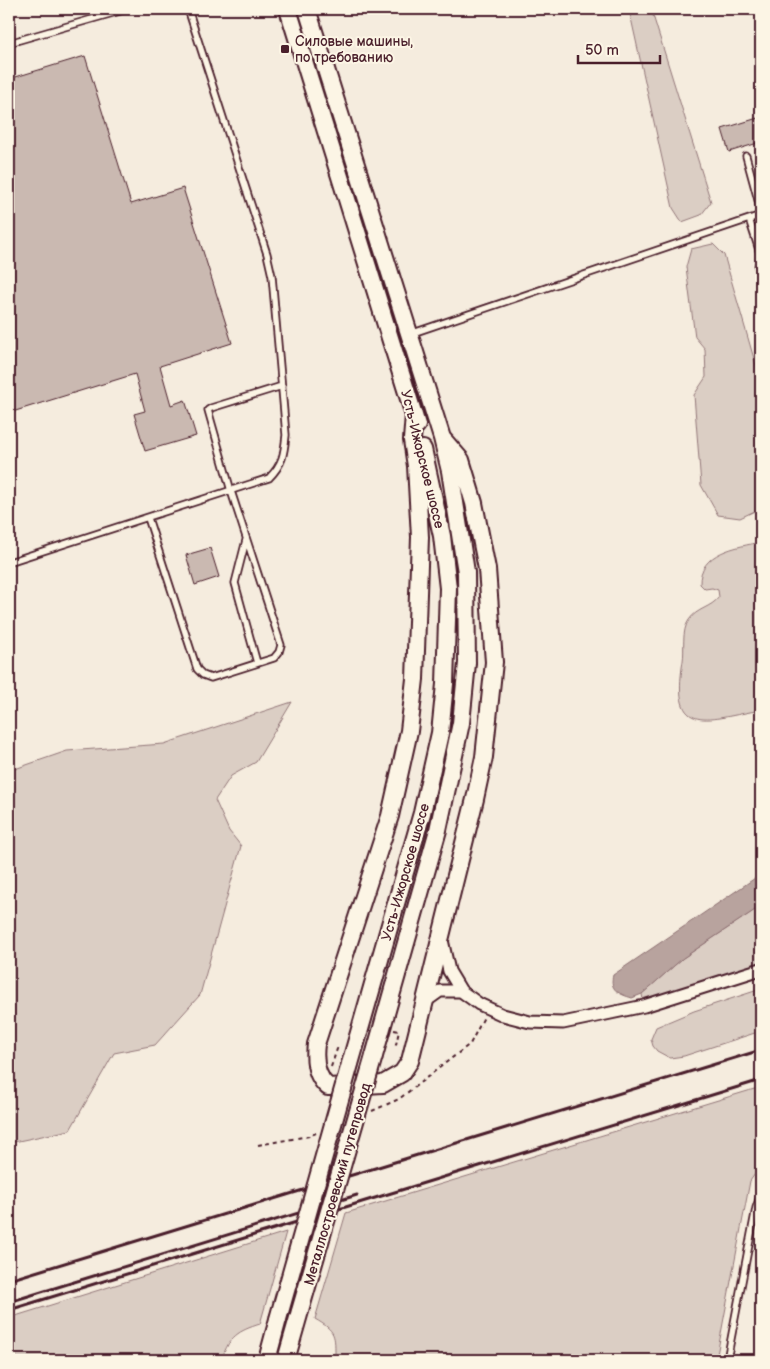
<svg xmlns="http://www.w3.org/2000/svg" width="770" height="1369" viewBox="0 0 770 1369" font-family="'Balsamiq Sans',sans-serif">
<style>
.green{fill:#dbcec4;stroke:#927678}
.water{fill:#b8a39e;stroke:#8c6e70}
.building{fill:#cab9b1;stroke:#4a1f2b}
.lines{fill:none;stroke-linecap:round;stroke-linejoin:round}
.lane-casing{stroke:#4a1f2b;stroke-width:9}
.street-casing{stroke:#4a1f2b;stroke-width:15}
.secondary-casing{stroke:#4a1f2b;stroke-width:20}
.path{stroke:#4a1f2b;stroke-width:2;stroke-dasharray:4 4;stroke-linecap:butt}
.lane{stroke:#fcf5e5;stroke-width:5.5}
.street{stroke:#fcf5e5;stroke-width:11}
.secondary{stroke:#fcf5e5;stroke-width:16}
.rail{stroke:#4a1f2b;stroke-width:3}
.secondary-bridge-casing{stroke:#4a1f2b;stroke-width:20;stroke-linecap:butt}
.secondary-bridge{stroke:#fcf5e5;stroke-width:16}
.poi-dot{fill:#4a1f2b;stroke:#fcf5e5;stroke-width:2}
.labels{text-anchor:middle;stroke-width:4;stroke-linejoin:round;paint-order:stroke}
.poi-label{font-size:14px;fill:#4a1f2b;stroke:#fcf5e5;text-anchor:start}
.street-label{font-size:14px;fill:#4a1f2b;stroke:#fcf5e5}
</style>
<rect width="100%" height="100%" fill="#f5ecde"/>
<filter id="ink" filterUnits="userSpaceOnUse"><feTurbulence type="fractalNoise" baseFrequency=".02" numOctaves="2"/><feDisplacementMap in="SourceGraphic" scale="10" xChannelSelector="R" yChannelSelector="G"/><feConvolveMatrix kernelMatrix="1 2 1 2 8 2 1 2 1" color-interpolation-filters="sRGB"/></filter>
<g filter="url(#ink)">
<path class="green" d="M 629,9 L 651,9 L 711,202 L 701,215 L 682,222 L 673,208 Z
M 713,244 L 724,255 L 761,383 L 761,508 L 740,518 L 718,515 L 701,485 L 694,395 L 706,377 L 705,349 L 695,337 L 686,267 L 691,249 Z
M 761,542 L 761,710 C 708,719 670,739 683,661 C 685,649 681,631 689,620 C 697,608 711,608 719,597 L 718,590 L 712,588 L 705,589 L 700,584 C 699,552 737,547 761,542 Z
M 292,702 L 256,762 L 231,776 L 215,800 L 229,831 L 241,846 L 200,995 L 155,1045 L 114,1053 L 70,1130 L 9,1143 L 9,771 L 67,751 L 164,744 Z
M 761,906 L 761,967 L 646,1001 L 643,1000 L 642,994 L 683,958 Z
M 761,989 L 761,1031 L 684,1056 L 670,1058 L 657,1051 L 653,1046 L 651,1039 L 656,1027 L 694,1011 Z
M 761,1087 L 761,1172 L 755,1174 L 750,1181 L 716,1360 L 303,1360 L 304,1357 L 335,1357 C 335,1335 336,1331 315,1319 L 346,1213 Z
M 286,1232 L 260,1324 C 238,1331 230,1336 222,1358 L 225,1360 L 9,1360 L 9,1318 Z"/>
<path class="water" d="M 761,874 L 761,906 L 683,958 L 642,994 L 632,998 C 619,994 609,990 613,975 Z"/>
<path class="building" d="M 85,56 L 131,204 L 183,188 L 232,343 L 160,366 L 171,405 L 185,400 L 196,436 L 145,451 L 134,414 L 145,411 L 135,374 L 9,413 L 9,79 Z
M 761,117 L 761,142 L 729,152 L 722,129 Z
M 210,548 L 219,577 L 195,585 L 186,555 Z"/>
<g class="lines">
<defs>
<path id="lane" d="M 9,43 L 127,9
M 746,156 L 761,211
M 749,219 L 761,256 L 758,267 L 761,278
M 410,334 L 761,215
M 148,518 L 197,669 L 203,675 L 211,678 L 274,658 L 279,652 L 281,645 L 231,491 L 208,410 L 211,408 L 282,386
M 246,540 L 235,583 L 257,663
M 9,562 L 269,478 C 283,464 284,454 286,435 L 272,276 L 267,254 L 188,9
M 727,1360 L 756,1208 L 761,1194"/>
<path id="street" d="M 442,940 L 449,971 L 461,991 L 479,1004 L 503,1015 L 530,1022 L 563,1023 L 644,1006 L 761,969
M 426,1001 L 440,991 L 461,991"/>
<path id="secondary" d="M 288,9 L 417,425
M 307,9 L 442,438 L 450,471 L 466,572 L 467,663 L 461,723 L 438,830 L 374,1056
M 414,415 L 412,440 L 416,466 L 420,537 L 415,679 L 409,731 L 390,816 L 316,1044 C 314,1060 315,1076 328,1087 L 383,1084 L 402,1073 L 410,1061 L 475,799 L 484,757 L 494,662 L 487,569 L 474,503 L 461,460 L 442,438
M 350,1064 L 422,813 L 440,733 L 445,684 L 448,588 L 442,536 L 423,449
M 267,1360 L 278,1319
M 286,1360 L 300,1311"/>
</defs>
<use href="#lane" class="lane-casing"/>
<use href="#street" class="street-casing"/>
<use href="#secondary" class="secondary-casing"/>
<path class="path" d="M 394,1030 L 399,1031 L 395,1049
M 331,1067 L 337,1049 L 341,1050
M 372,1111 L 399,1099 L 470,1044 L 484,1017
M 258,1145 L 309,1136 L 316,1133"/>
<use href="#lane" class="lane"/>
<use href="#street" class="street"/>
<use href="#secondary" class="secondary"/>
<path class="rail" d="M 9,1280 L 761,1050
M 9,1302 L 357,1195
M 9,1310 L 761,1080"/>
<defs>
<path id="secondary-bridge" d="M 300,1311 L 374,1056
M 278,1319 L 350,1064"/>
</defs>
<use href="#secondary-bridge" class="secondary-bridge-casing"/>
<use href="#secondary-bridge" class="secondary-bridge"/>
</g>
</g>
<rect class="poi-dot" x="280" y="44" width="10" height="10" rx="2.5"/>
<g class="labels">
<g class="poi-label">
<text x="295" y="46">Силовые машины,<tspan x="295" dy="16">по требованию</tspan></text>
</g>
<g class="street-label">
<text transform="translate(423 459) rotate(76)" y="5">Усть-Ижорское шоссе</text>
<text transform="translate(405 872) rotate(-74)" y="5">Усть-Ижорское шоссе</text>
<text transform="translate(337 1184) rotate(-74)" y="5">Металлостроевский путепровод</text>
</g>
</g>
<rect width="770" height="1369" fill="none" stroke="#fcf5e5" stroke-width="30"/>
<rect x="15" y="15" width="740" height="1339" fill="none" stroke="#4a1f2b" stroke-width="2" filter="url(#ink)"/>
<path d="M578 55v8h82v-8" fill="none" stroke="#4a1f2b" stroke-width="2.5"/>
<text x="585" y="55" font-size="15" fill="#4a1f2b" stroke="#fcf5e5" stroke-width="4" paint-order="stroke">50 m</text>
</svg>
